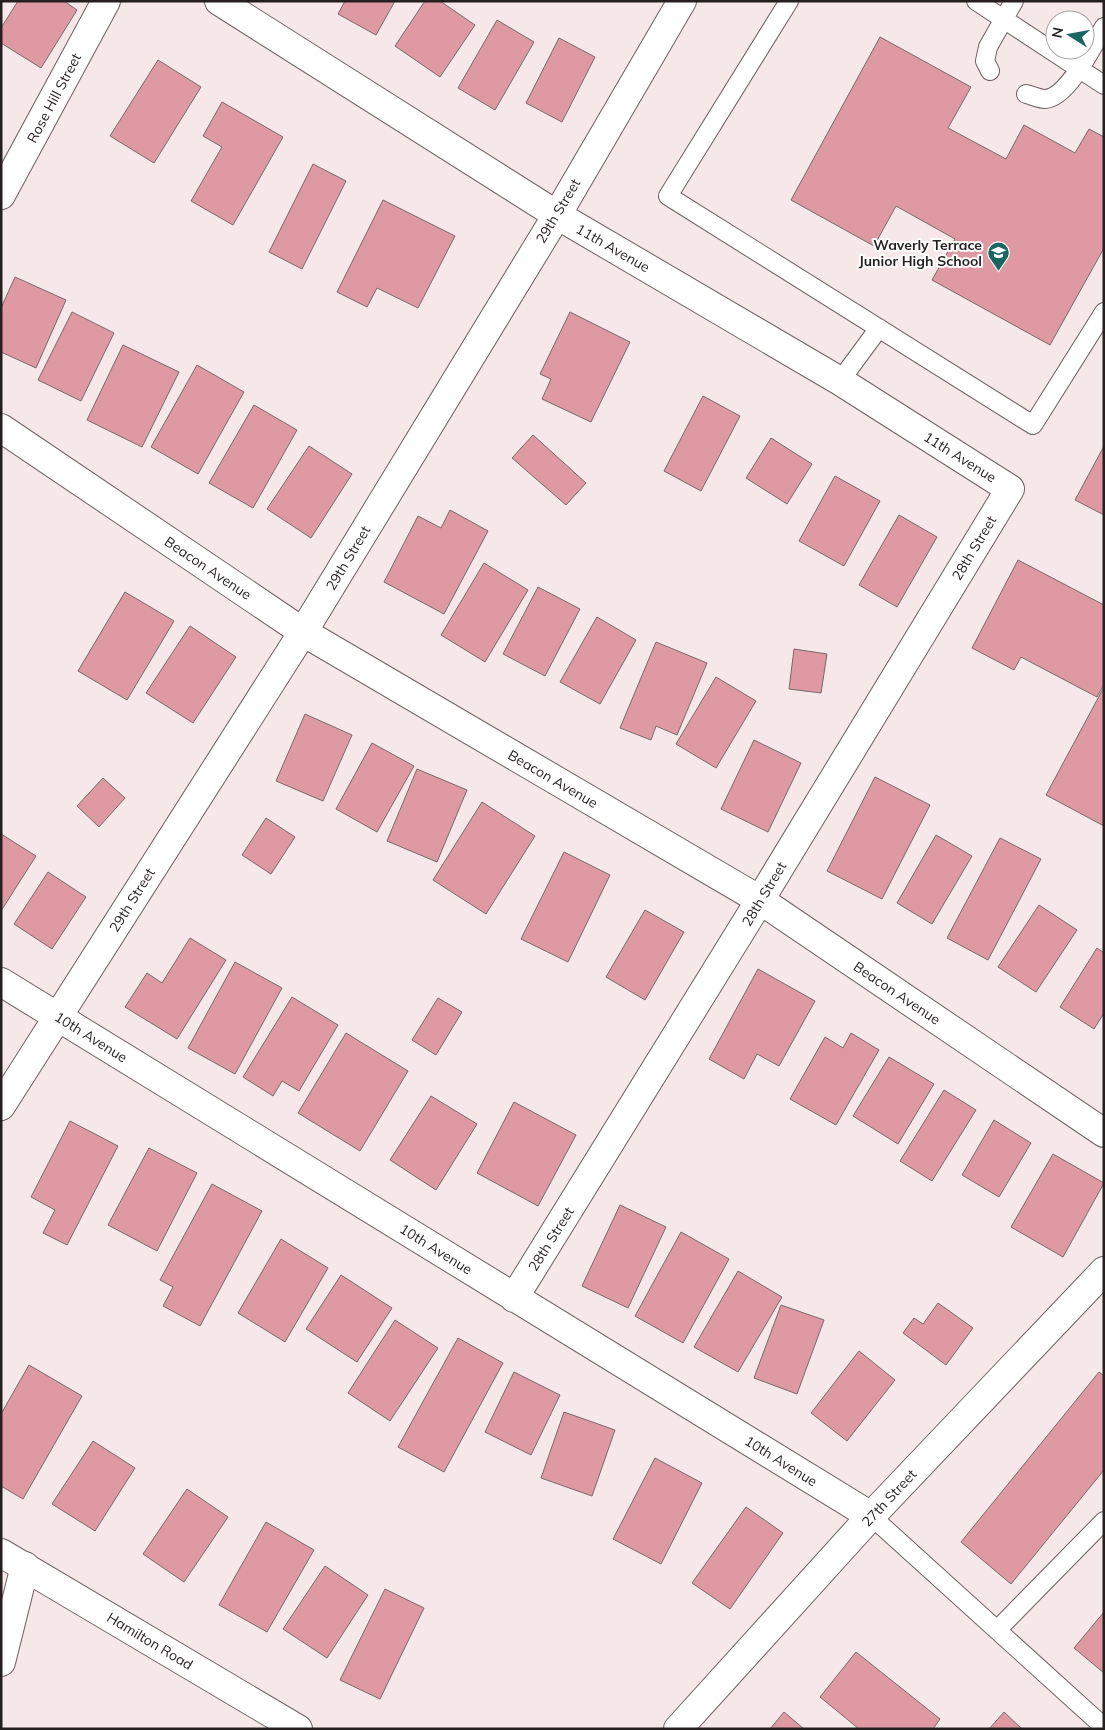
<svg xmlns="http://www.w3.org/2000/svg" width="1105" height="1730" viewBox="0 0 1105 1730" font-family="Mulish,sans-serif">
<style>
.building{fill:#df99a2;stroke:#766a6b}
.lines{fill:none;stroke-linecap:round;stroke-linejoin:round}
.service-casing{stroke:#6d6162;stroke-width:20}
.minor-casing{stroke:#6d6162;stroke-width:30}
.tertiary-casing{stroke:#6d6162;stroke-width:30}
.service{stroke:#fff;stroke-width:18}
.minor{stroke:#fff;stroke-width:28}
.tertiary{stroke:#fff;stroke-width:28}
.labels{text-anchor:middle;stroke-width:4;stroke-linejoin:round;paint-order:stroke}
.street-label{font-size:14px;fill:#251f20;stroke:#fff}
.poi-label{font-size:14px;font-weight:bold;fill:#251f20;stroke:#fff;text-anchor:end}
</style>
<rect width="100%" height="100%" fill="#f6e7e8"/>
<path class="building" d="M 18,1 L 64,1 L 77,10 L 41,68 L 1,43 L 1,28 Z
M 345,1 L 395,1 L 376,35 L 338,14 Z
M 425,1 L 440,1 L 475,25 L 440,77 L 395,46 Z
M 497,20 L 534,42 L 495,110 L 458,88 Z
M 880,37 L 971,87 L 948,128 L 1006,159 L 1024,125 L 1075,153 L 1089,129 L 1104,137 L 1104,248 L 1050,345 L 932,280 L 955,239 L 896,206 L 874,246 L 791,200 Z
M 559,38 L 595,57 L 562,122 L 526,103 Z
M 158,60 L 201,87 L 154,163 L 110,136 Z
M 222,102 L 283,137 L 233,225 L 191,201 L 222,147 L 203,136 Z
M 313,164 L 346,181 L 302,269 L 269,252 Z
M 383,200 L 455,236 L 418,308 L 377,288 L 367,307 L 337,292 Z
M 15,277 L 66,300 L 36,368 L 1,352 L 1,308 Z
M 72,312 L 114,333 L 81,401 L 38,380 Z
M 570,312 L 630,342 L 591,422 L 542,399 L 551,379 L 540,374 Z
M 123,345 L 179,372 L 142,447 L 87,420 Z
M 197,365 L 244,392 L 198,474 L 151,447 Z
M 703,396 L 740,416 L 701,491 L 664,471 Z
M 254,405 L 297,430 L 253,508 L 209,483 Z
M 533,435 L 586,483 L 566,505 L 512,458 Z
M 771,438 L 812,464 L 787,504 L 746,478 Z
M 309,446 L 352,474 L 311,538 L 267,509 Z
M 1104,446 L 1104,515 L 1075,500 Z
M 835,476 L 880,501 L 844,566 L 799,541 Z
M 450,510 L 488,531 L 444,614 L 384,582 L 418,516 L 441,528 Z
M 899,515 L 937,537 L 897,607 L 859,585 Z
M 1018,560 L 1104,605 L 1104,684 L 1097,697 L 1021,657 L 1014,670 L 972,648 Z
M 484,563 L 528,590 L 485,662 L 441,635 Z
M 538,587 L 580,609 L 545,676 L 503,654 Z
M 125,592 L 174,621 L 127,700 L 78,671 Z
M 597,617 L 636,640 L 600,704 L 560,682 Z
M 190,626 L 236,657 L 193,723 L 146,693 Z
M 656,642 L 707,663 L 677,735 L 656,726 L 651,740 L 620,728 Z
M 794,649 L 827,654 L 821,693 L 789,689 Z
M 716,677 L 756,701 L 716,768 L 676,744 Z
M 1104,687 L 1104,826 L 1046,795 Z
M 305,714 L 352,735 L 323,801 L 276,781 Z
M 754,740 L 801,763 L 768,832 L 721,809 Z
M 372,743 L 414,766 L 377,832 L 336,809 Z
M 417,769 L 467,790 L 437,862 L 387,841 Z
M 875,777 L 930,805 L 882,899 L 827,871 Z
M 103,778 L 125,798 L 99,827 L 77,806 Z
M 482,802 L 535,836 L 486,914 L 433,880 Z
M 266,818 L 295,837 L 271,874 L 242,855 Z
M 1,834 L 36,856 L 1,911 Z
M 936,835 L 972,856 L 932,924 L 897,903 Z
M 1000,838 L 1041,859 L 988,960 L 947,938 Z
M 564,852 L 610,875 L 568,962 L 521,939 Z
M 48,872 L 86,897 L 52,949 L 14,924 Z
M 1039,905 L 1077,930 L 1036,992 L 998,967 Z
M 645,910 L 684,932 L 645,1000 L 606,977 Z
M 190,938 L 226,960 L 177,1039 L 125,1007 L 147,973 L 162,983 Z
M 1097,948 L 1104,953 L 1104,1013 L 1094,1029 L 1060,1007 Z
M 235,962 L 282,988 L 235,1074 L 188,1048 Z
M 758,969 L 815,1001 L 779,1066 L 757,1054 L 744,1079 L 709,1059 Z
M 292,997 L 338,1025 L 299,1091 L 282,1081 L 273,1096 L 243,1077 Z
M 438,998 L 462,1012 L 436,1055 L 412,1040 Z
M 346,1033 L 408,1071 L 360,1151 L 298,1113 Z
M 851,1033 L 879,1050 L 836,1125 L 790,1099 L 825,1037 L 843,1048 Z
M 889,1057 L 934,1084 L 898,1144 L 853,1116 Z
M 944,1090 L 976,1110 L 932,1181 L 900,1161 Z
M 431,1096 L 477,1124 L 436,1190 L 390,1160 Z
M 514,1102 L 576,1135 L 538,1206 L 477,1173 Z
M 994,1120 L 1031,1143 L 999,1197 L 962,1175 Z
M 70,1121 L 118,1146 L 67,1245 L 43,1233 L 55,1210 L 31,1197 Z
M 149,1148 L 197,1173 L 157,1251 L 108,1225 Z
M 1053,1154 L 1104,1183 L 1063,1257 L 1011,1227 Z
M 212,1184 L 262,1211 L 200,1326 L 163,1306 L 173,1287 L 160,1280 Z
M 620,1205 L 666,1227 L 628,1308 L 582,1286 Z
M 681,1232 L 729,1259 L 683,1343 L 635,1316 Z
M 281,1239 L 328,1268 L 285,1342 L 238,1313 Z
M 738,1271 L 782,1297 L 738,1372 L 694,1347 Z
M 341,1275 L 392,1308 L 357,1362 L 306,1329 Z
M 938,1303 L 973,1328 L 946,1365 L 903,1333 L 914,1318 L 923,1324 Z
M 781,1305 L 824,1320 L 797,1394 L 754,1378 Z
M 395,1320 L 438,1348 L 390,1421 L 348,1393 Z
M 458,1338 L 503,1363 L 444,1472 L 398,1447 Z
M 859,1351 L 895,1380 L 847,1441 L 811,1413 Z
M 29,1365 L 82,1396 L 23,1499 L 1,1486 L 1,1414 Z
M 514,1372 L 560,1395 L 531,1455 L 485,1432 Z
M 1099,1372 L 1104,1376 L 1104,1470 L 1011,1584 L 961,1542 Z
M 564,1412 L 615,1430 L 592,1496 L 541,1478 Z
M 93,1441 L 135,1468 L 95,1531 L 52,1504 Z
M 655,1458 L 702,1483 L 661,1564 L 613,1539 Z
M 187,1489 L 228,1517 L 184,1582 L 143,1554 Z
M 746,1507 L 783,1533 L 730,1609 L 692,1583 Z
M 266,1522 L 314,1550 L 267,1632 L 219,1605 Z
M 325,1566 L 368,1595 L 327,1658 L 283,1629 Z
M 385,1589 L 424,1608 L 380,1699 L 340,1680 Z
M 1104,1612 L 1104,1673 L 1074,1648 Z
M 856,1652 L 940,1719 L 933,1729 L 859,1729 L 820,1697 Z
M 784,1712 L 804,1729 L 770,1729 Z
M 1004,1712 L 1022,1729 L 989,1729 Z"/>
<g class="lines">
<defs>
<path id="service" d="M 789,1 L 668,196 L 1033,425 L 1104,312
M 976,1 L 1104,85
M 990,71 L 985,61 L 988,47 L 1014,1
M 1026,94 C 1031,95 1039,99 1045,99 C 1068,98 1093,45 1104,27
M 840,381 L 879,328
M 871,1516 L 1104,1727
M 997,1630 L 1104,1521"/>
<path id="minor" d="M 219,1 L 557,215 L 840,381 L 1010,489 L 760,900 L 514,1298
M 1,195 L 106,1
M 1,428 L 303,632 L 760,900 L 1104,1133
M 1,982 L 871,1516
M 1,1106 L 303,632 L 557,215 L 682,1
M 1,1662 L 25,1566
M 678,1729 L 871,1516 L 1104,1271"/>
<path id="tertiary" d="M 1,1553 L 298,1729"/>
</defs>
<use href="#service" class="service-casing"/>
<use href="#minor" class="minor-casing"/>
<use href="#tertiary" class="tertiary-casing"/>
<use href="#service" class="service"/>
<use href="#minor" class="minor"/>
<use href="#tertiary" class="tertiary"/>
</g>
<defs>
<symbol id="school-pin" viewBox="-11 -11 22 30"><path d="M0 17L-7.5 6A9.5 9.5 0 1 1 7.5 6Z" fill="#19655f" stroke="#fff"/><path d="M0-5L7-2L0 1L-7-2ZM-4 1L0 2.5L4 1V4Q0 6-4 4Z" fill="#fff"/></symbol>
</defs>
<g fill-rule="evenodd">
<use href="#school-pin" x="986" y="240" width="25" height="34"/>
</g>
<g class="labels">
<g class="street-label">
<text transform="translate(54 98) rotate(-62)" y="5">Rose Hill Street</text>
<text transform="translate(558 211) rotate(-59)" y="5">29th Street</text>
<text transform="translate(613 248) rotate(30)" y="5">11th Avenue</text>
<text transform="translate(960 457) rotate(32)" y="5">11th Avenue</text>
<text transform="translate(974 548) rotate(-59)" y="5">28th Street</text>
<text transform="translate(348 558) rotate(-59)" y="5">29th Street</text>
<text transform="translate(208 568) rotate(34)" y="5">Beacon Avenue</text>
<text transform="translate(553 779) rotate(30)" y="5">Beacon Avenue</text>
<text transform="translate(764 894) rotate(-59)" y="5">28th Street</text>
<text transform="translate(132 900) rotate(-58)" y="5">29th Street</text>
<text transform="translate(897 993) rotate(34)" y="5">Beacon Avenue</text>
<text transform="translate(91 1037) rotate(32)" y="5">10th Avenue</text>
<text transform="translate(551 1239) rotate(-58)" y="5">28th Street</text>
<text transform="translate(436 1249) rotate(32)" y="5">10th Avenue</text>
<text transform="translate(781 1461) rotate(32)" y="5">10th Avenue</text>
<text transform="translate(889 1498) rotate(-47)" y="5">27th Street</text>
<text transform="translate(150 1641) rotate(31)" y="5">Hamilton Road</text>
</g>
<g class="poi-label">
<text x="982" y="250">Waverly Terrace<tspan x="982" dy="16">Junior High School</tspan></text>
</g>
</g>
<rect width="1105" height="1730" fill="none" stroke="#251f20" stroke-width="5"/>
<g transform="translate(1070 35) rotate(281)"><circle r="24" fill="#ffffff" stroke="#a8a5a6"/>
<path d="M0-4L9 19L0 12L-9 19Z" fill="#19655f"/>
<text y="-8" font-size="14" font-weight="bold" text-anchor="middle" fill="#251f20">N</text>
</g>
</svg>
